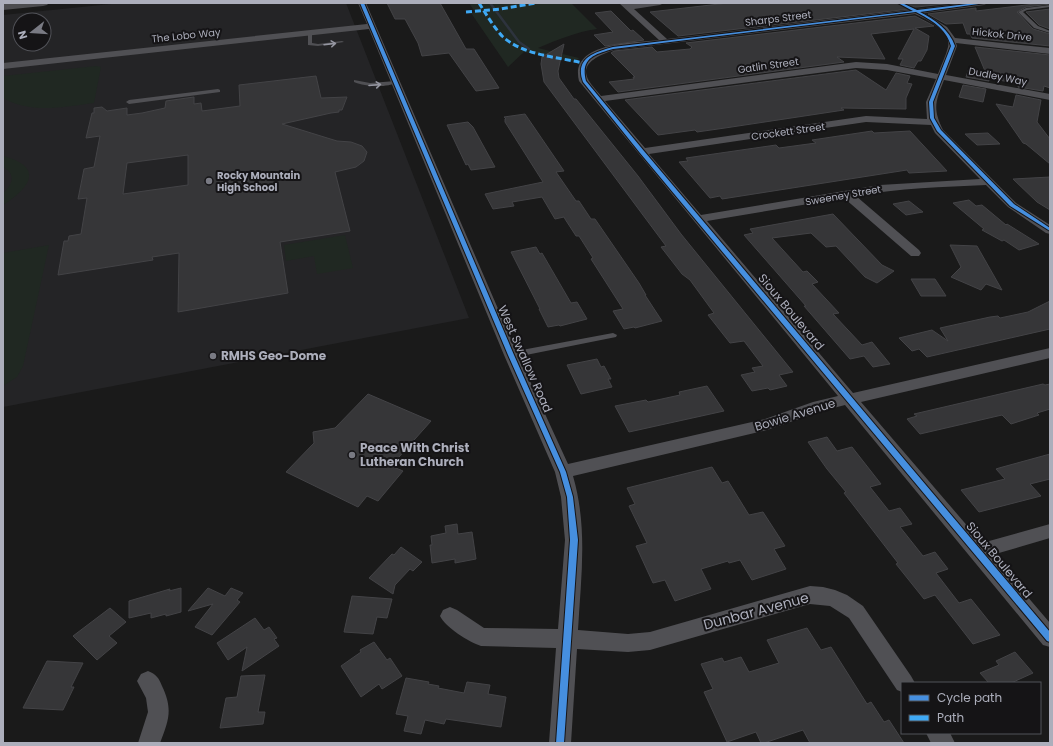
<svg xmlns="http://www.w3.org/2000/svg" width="1053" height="746" viewBox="0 0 1053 746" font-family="Poppins,sans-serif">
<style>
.built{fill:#242426;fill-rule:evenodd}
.green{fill:#202822}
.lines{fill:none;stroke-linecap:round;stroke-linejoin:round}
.stream{stroke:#2d333d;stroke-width:2.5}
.building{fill:#363638;stroke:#434346;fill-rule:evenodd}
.service{fill:#505054;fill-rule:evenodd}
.minor{fill:#505054;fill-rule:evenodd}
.primary{fill:#4d4d50;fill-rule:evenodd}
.quiet{stroke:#3fa9f5;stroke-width:3;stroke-dasharray:6 3;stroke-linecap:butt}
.cycleway-casing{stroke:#151416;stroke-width:2}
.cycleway{fill:#468fdf;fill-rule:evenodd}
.oneway{stroke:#9596a1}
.poi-dot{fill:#797a83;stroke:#151416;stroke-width:1.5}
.labels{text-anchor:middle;stroke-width:4;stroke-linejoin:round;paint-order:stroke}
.far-street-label{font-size:10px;fill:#acaebb;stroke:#151416}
.far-poi-label{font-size:10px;font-weight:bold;fill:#acaebb;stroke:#151416;text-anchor:start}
.street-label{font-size:12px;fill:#acaebb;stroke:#151416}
.poi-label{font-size:12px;font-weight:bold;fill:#acaebb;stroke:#151416;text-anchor:start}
.near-street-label{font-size:14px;fill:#acaebb;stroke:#151416}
</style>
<rect width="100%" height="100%" fill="#1a1a1a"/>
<path class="built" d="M 121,3 L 346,3 L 469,318 L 3,407 L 3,15 ZM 20,20 L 44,20 L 44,44 L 20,44 Z"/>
<path class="green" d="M 469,3 L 571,3 L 597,29 C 576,32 557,40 538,48 L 579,58 L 575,62 L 524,52 L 508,67 L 471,13 L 475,12 Z
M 96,66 L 101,67 L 94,103 C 64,107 30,114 3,98 L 3,76 Z
M 3,156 C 45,167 30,188 3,205 L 3,193 C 13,184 16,174 3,167 Z
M 345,235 L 353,268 L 317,274 L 314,256 L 286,261 L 284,245 Z
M 49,245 L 23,366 L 17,377 L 3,386 L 3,253 Z"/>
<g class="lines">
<path class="stream" d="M 490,3 L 494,8
M 496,11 L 519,42 L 529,49"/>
</g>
<path class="building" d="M 387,3 L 440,3 L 466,49 L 474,49 L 499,88 L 476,91 L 449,53 L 422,56 L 418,43 L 405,19 L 395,19 Z
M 728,3 L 953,3 L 917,7 L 912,7 L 909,9 L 678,36 L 650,12 Z
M 1043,3 L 1050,3 L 1050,4 L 1026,7 L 1017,12 L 1033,29 L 1050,34 L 1050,46 L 972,38 L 970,34 L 967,34 L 963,23 L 946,24 L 928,14 L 976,8 L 976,11 Z
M 1050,9 L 1050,29 L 1039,25 L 1026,12 Z
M 611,11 L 631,31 L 633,30 L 644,40 L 605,46 L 594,35 L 613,32 L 595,13 Z
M 915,16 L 934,26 L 915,28 L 929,36 L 927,50 L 921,61 L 918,61 L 914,68 L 900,65 L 903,59 L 898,59 L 914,29 L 871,34 L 885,59 L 837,57 L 844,62 L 618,92 L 609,82 L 634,79 L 633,77 L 635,77 L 611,53 L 614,51 L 652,47 L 657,52 L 690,49 L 692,47 L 686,43 Z
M 564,44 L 558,71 L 559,78 L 574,99 L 576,99 L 638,176 L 681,234 L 793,372 L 779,375 L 787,386 L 770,390 L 768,388 L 752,391 L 741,375 L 755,372 L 752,368 L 763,366 L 744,341 L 730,343 L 708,315 L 714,313 L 690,280 L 682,274 L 661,247 L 666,246 L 544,82 L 541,64 L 542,57 Z
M 975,47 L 1050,55 L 1050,88 L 1044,86 L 1043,91 L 1018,87 L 1019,84 L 989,78 L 989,81 L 966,77 L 969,68 L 985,71 Z
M 856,70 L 886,90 L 896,73 L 910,76 L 907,83 L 912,84 L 906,98 L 906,109 L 841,108 L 844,110 L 725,128 L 697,132 L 695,130 L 658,135 L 625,100 Z
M 316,76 L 321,98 L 347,97 L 342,110 L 339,110 L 339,112 L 331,113 L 282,124 L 337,141 L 351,142 L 362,146 L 367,152 L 364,161 L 356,167 L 335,172 L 350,231 L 280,242 L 288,293 L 178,312 L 179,253 L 152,257 L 153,260 L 58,275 L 64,241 L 68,241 L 69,236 L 81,234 L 87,198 L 78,199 L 84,169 L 94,167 L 100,136 L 86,138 L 92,113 L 94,113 L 94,108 L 102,107 L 107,111 L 127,108 L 127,115 L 142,113 L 165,108 L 166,101 L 194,97 L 194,104 L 201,103 L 202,111 L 240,106 L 239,85 ZM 188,155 L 188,185 L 123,194 L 127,163 Z
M 963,85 L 986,89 L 983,102 L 959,97 Z
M 1016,95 L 1041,100 L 1037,122 L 1050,139 L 1050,164 L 1026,144 L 1023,143 L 996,104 L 1013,107 Z
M 525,114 L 564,171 L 556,172 L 576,201 L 579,201 L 591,219 L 595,219 L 639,283 L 646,295 L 645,295 L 662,321 L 635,328 L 634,327 L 624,329 L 613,311 L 623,309 L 591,259 L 593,258 L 579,236 L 576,236 L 565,219 L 564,217 L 555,219 L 542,197 L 512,202 L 514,206 L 493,209 L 485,194 L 543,182 L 505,122 L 505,119 L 506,119 L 504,117 Z
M 468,122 L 473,127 L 495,167 L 471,170 L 468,164 L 466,165 L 447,125 Z
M 872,131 L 874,133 L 910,131 L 947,171 L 909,173 L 907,170 L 722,199 L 720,196 L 710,198 L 679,162 L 688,161 L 686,158 L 776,145 L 779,148 L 816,143 L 812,140 Z
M 988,133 L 1000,144 L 977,145 L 965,134 Z
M 1050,177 L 1050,210 L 1037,202 L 1013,179 Z
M 969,200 L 976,206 L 982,205 L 1006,225 L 1007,224 L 1039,244 L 1019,250 L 1004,240 L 1002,241 L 982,230 L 984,229 L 953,203 Z
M 909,201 L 923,212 L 906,215 L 893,204 Z
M 833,214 L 882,265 L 894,271 L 877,283 L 865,277 L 836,246 L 826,247 L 811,233 L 772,238 L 803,272 L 807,271 L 818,282 L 812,284 L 839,313 L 833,314 L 862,345 L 872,342 L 890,364 L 873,367 L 864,356 L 850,359 L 804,306 L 806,306 L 744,235 L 753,233 L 750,229 Z
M 950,245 L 977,246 L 1002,290 L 986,284 L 981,290 L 951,277 L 961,267 Z
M 536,247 L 540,254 L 542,253 L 571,303 L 577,302 L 587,319 L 560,326 L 559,325 L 548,327 L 539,309 L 540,309 L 511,252 Z
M 911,279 L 935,279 L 946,296 L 921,296 Z
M 1050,301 L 1050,329 L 927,357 L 919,349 L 912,351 L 899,338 L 932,330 L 948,341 L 940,328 L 990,317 L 998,316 L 1000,318 L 1028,312 Z
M 597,359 L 601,367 L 604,366 L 611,379 L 608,379 L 612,387 L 581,394 L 567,365 Z
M 1043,384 L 1045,385 L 1050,384 L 1050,409 L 1037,413 L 1039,415 L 1011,424 L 1002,415 L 920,434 L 907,419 L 917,416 L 914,414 Z
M 707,386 L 724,411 L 629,432 L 615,406 L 646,400 L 648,402 L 680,395 L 679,392 Z
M 368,394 L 431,421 L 391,466 L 403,471 L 378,501 L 367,496 L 358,507 L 286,472 L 314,443 L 313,432 L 335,428 Z
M 827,437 L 837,451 L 852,447 L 881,484 L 870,487 L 889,511 L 900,508 L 912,524 L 900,527 L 923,556 L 935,552 L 948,569 L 936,573 L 959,603 L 971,599 L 1000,635 L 973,644 L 935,595 L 924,599 L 896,564 L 898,563 L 844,493 L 846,492 L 827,469 L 808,442 Z
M 1050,454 L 1050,479 L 1030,484 L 1041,496 L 979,512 L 961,490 L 1005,479 L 996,469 L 999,468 Z
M 712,467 L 722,483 L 728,481 L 749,515 L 763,512 L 785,546 L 774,549 L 786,569 L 752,580 L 740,560 L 729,563 L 728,561 L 701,569 L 711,589 L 675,601 L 665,580 L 653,583 L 636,546 L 647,543 L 629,506 L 635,504 L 627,488 Z
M 457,524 L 458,534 L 472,532 L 476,559 L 455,563 L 455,559 L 432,563 L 430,545 L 432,545 L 431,536 L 446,533 L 445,526 Z
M 401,547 L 422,562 L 413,571 L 410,569 L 395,585 L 393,594 L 369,578 L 392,554 L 394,555 Z
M 181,588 L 181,612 L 166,616 L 166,614 L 151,618 L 151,613 L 129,618 L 129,601 L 170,589 L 169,591 Z
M 208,588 L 225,596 L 231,588 L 243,593 L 237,600 L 240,602 L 212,635 L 195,627 L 213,604 L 188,611 Z
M 352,596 L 392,599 L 387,618 L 377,617 L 373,634 L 344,632 Z
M 110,608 L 126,622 L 109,636 L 117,643 L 97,660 L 73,636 Z
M 255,618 L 264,630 L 269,627 L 277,638 L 274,639 L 279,646 L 242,671 L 247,647 L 228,660 L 217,643 Z
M 807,628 L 821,650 L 831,647 L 867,704 L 871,702 L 884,722 L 889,720 L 904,743 L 810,743 L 803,730 L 764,743 L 761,743 L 756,732 L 727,742 L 704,692 L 713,689 L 701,664 L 722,658 L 724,662 L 741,657 L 749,672 L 779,663 L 767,640 Z
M 374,642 L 387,660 L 390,658 L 402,676 L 382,689 L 379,684 L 361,697 L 341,666 L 361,652 L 360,650 Z
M 1015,652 L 1033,673 L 1011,683 L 989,683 L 980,673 L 999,665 L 996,661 Z
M 47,661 L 83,663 L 71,687 L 74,687 L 63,710 L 23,708 Z
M 265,675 L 258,712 L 265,712 L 263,724 L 220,728 L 226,698 L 237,697 L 241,676 Z
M 406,678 L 429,682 L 428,684 L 439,686 L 438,688 L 464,693 L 467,682 L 490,685 L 488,694 L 506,697 L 501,727 L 446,719 L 444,724 L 425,720 L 421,734 L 404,731 L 408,716 L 396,714 Z"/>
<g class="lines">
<path class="service" d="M 1050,5 L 1050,7 L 1027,10 L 1023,12 L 1038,26 L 1050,31 L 1050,33 L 1034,28 L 1018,12 L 1026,8 Z
M 310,32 L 312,33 L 312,43 L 318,44 L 342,41 L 344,42 L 318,46 L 308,45 L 308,33 Z
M 354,80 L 370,83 L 396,81 L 398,82 C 387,88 366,87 354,82 Z
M 218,89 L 220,90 L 220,92 L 129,104 L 126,102 L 129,100 Z
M 613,333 L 617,335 L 616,337 L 511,358 L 507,355 L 511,352 Z"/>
<path class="minor" d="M 358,3 L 366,3 L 518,355 L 568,464 L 765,419 L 813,402 L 838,396 L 579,81 C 569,42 634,43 659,40 L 619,3 L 629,4 L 664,3 L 660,5 L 634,9 L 667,39 L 909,10 L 913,8 L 917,9 L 965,3 L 988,3 L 984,5 L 924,13 L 947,27 L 955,38 L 1050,48 L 1050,54 L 956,43 L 957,46 L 946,75 L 1050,94 L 1050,100 L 944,80 C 936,101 932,108 943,130 L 1016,203 L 1050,225 L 1050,234 L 1046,233 L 1008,207 L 986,185 C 943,187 899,188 856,196 L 919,250 L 921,253 L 919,256 L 911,256 L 844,198 L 707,221 L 853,393 L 1050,348 L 1050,358 L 861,402 L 982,543 L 1050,524 L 1050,538 L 992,555 L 1050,623 L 1050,647 L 1043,645 L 845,405 L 822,411 L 767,430 L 573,476 C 588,528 581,577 578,630 L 628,634 L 650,632 L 810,586 L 823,587 L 835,590 L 847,595 L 863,606 L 911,676 L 915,683 L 902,683 L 902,692 L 897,690 L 849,618 L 830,606 L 810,604 L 650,650 L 628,652 L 577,649 L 571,743 L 549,743 L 556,648 L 481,646 C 469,642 445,627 440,616 L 443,610 L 450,607 L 457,610 L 484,628 L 558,629 L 565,540 L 561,497 L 555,472 L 504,355 L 369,29 L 3,69 L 3,63 L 367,24 ZM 915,14 C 926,19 952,31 948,47 C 946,56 941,65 938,74 L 887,64 L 856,62 L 601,96 C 597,91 592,86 589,81 C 578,63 600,55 614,50 ZM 856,68 L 887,70 L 936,79 L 926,102 L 927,119 L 866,116 L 645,148 L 605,101 ZM 866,122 L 931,125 L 935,133 L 980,179 L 880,185 L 701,215 L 649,154 Z
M 148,671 C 156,674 159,678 162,686 C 173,709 169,720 160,743 L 138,743 L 148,712 L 146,698 L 137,681 L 141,674 Z
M 926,733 L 950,733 L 955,743 L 931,743 Z"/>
<path class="primary" d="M 49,3 L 47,5 L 43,6 L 3,10 L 3,4 Z"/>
<path class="quiet" d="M 479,3 C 486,14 493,26 502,36 C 522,55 557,57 583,63
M 466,12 L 501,9 L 536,3"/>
<defs>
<path id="cycleway" d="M 360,3 L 364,3 L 514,355 L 566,472 L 573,497 L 578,540 L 564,743 L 556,743 L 570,540 L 567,497 L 560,472 L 508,355 Z
M 898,3 L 902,3 L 917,10 L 976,3 L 986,3 L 920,12 C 935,20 949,29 955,46 L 933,102 L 934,118 L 941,130 L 1014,204 L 1050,228 L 1050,231 L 1010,206 L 937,131 L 930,118 L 929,102 L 951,46 C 946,28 931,20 916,12 L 613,49 C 595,54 580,58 586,81 L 644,151 L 1050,632 L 1050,642 L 1047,641 L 640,153 L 583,82 C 574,58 595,52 613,47 L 913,11 Z"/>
</defs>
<use href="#cycleway" class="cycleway-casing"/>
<use href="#cycleway" class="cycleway"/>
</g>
<defs><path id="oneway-shaft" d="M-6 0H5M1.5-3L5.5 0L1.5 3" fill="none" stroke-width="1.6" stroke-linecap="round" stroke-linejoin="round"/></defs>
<g class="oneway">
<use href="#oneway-shaft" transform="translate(330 44) rotate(-7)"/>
<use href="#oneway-shaft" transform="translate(375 85) rotate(-5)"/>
</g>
<g class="poi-dot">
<circle cx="209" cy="181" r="4"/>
<circle cx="213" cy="356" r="4"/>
<circle cx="352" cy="455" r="4"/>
</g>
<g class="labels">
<g class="far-street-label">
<text transform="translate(778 18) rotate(-7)" y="4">Sharps Street</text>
<text transform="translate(1002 34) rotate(6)" y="4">Hickok Drive</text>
<text transform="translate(186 35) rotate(-6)" y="4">The Lobo Way</text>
<text transform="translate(768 65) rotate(-8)" y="4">Gatlin Street</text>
<text transform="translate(998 76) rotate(11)" y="4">Dudley Way</text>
<text transform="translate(788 131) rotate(-8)" y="4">Crockett Street</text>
<text transform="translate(843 195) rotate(-10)" y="4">Sweeney Street</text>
</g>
<g class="far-poi-label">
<text x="217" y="179">Rocky Mountain<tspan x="217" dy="12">High School</tspan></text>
</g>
<g class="street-label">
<text transform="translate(791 312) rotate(50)" y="4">Sioux Boulevard</text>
<text transform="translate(525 359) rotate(66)" y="4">West Swallow Road</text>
<text transform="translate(795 415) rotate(-17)" y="4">Bowie Avenue</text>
<text transform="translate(999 560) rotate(50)" y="4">Sioux Boulevard</text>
</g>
<g class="poi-label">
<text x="221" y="360">RMHS Geo-Dome</text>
<text x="360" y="452">Peace With Christ<tspan x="360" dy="14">Lutheran Church</tspan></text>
</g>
<g class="near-street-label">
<text transform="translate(756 611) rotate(-15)" y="5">Dunbar Avenue</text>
</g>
</g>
<rect width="1053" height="746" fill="none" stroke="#acaebb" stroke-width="8"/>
<rect x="901" y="682" width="140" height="52" fill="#151416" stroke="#515258"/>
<rect x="909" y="695" width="20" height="6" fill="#468fdf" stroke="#515258"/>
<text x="937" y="702" font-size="12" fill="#acaebb">Cycle path</text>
<rect x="909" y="715" width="20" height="6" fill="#3fa9f5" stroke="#515258"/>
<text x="937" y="722" font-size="12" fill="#acaebb">Path</text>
<g transform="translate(32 32) rotate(253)"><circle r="19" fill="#151416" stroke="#515258"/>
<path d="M0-3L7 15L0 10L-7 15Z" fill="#797a83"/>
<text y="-6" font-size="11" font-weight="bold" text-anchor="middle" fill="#acaebb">N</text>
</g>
</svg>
